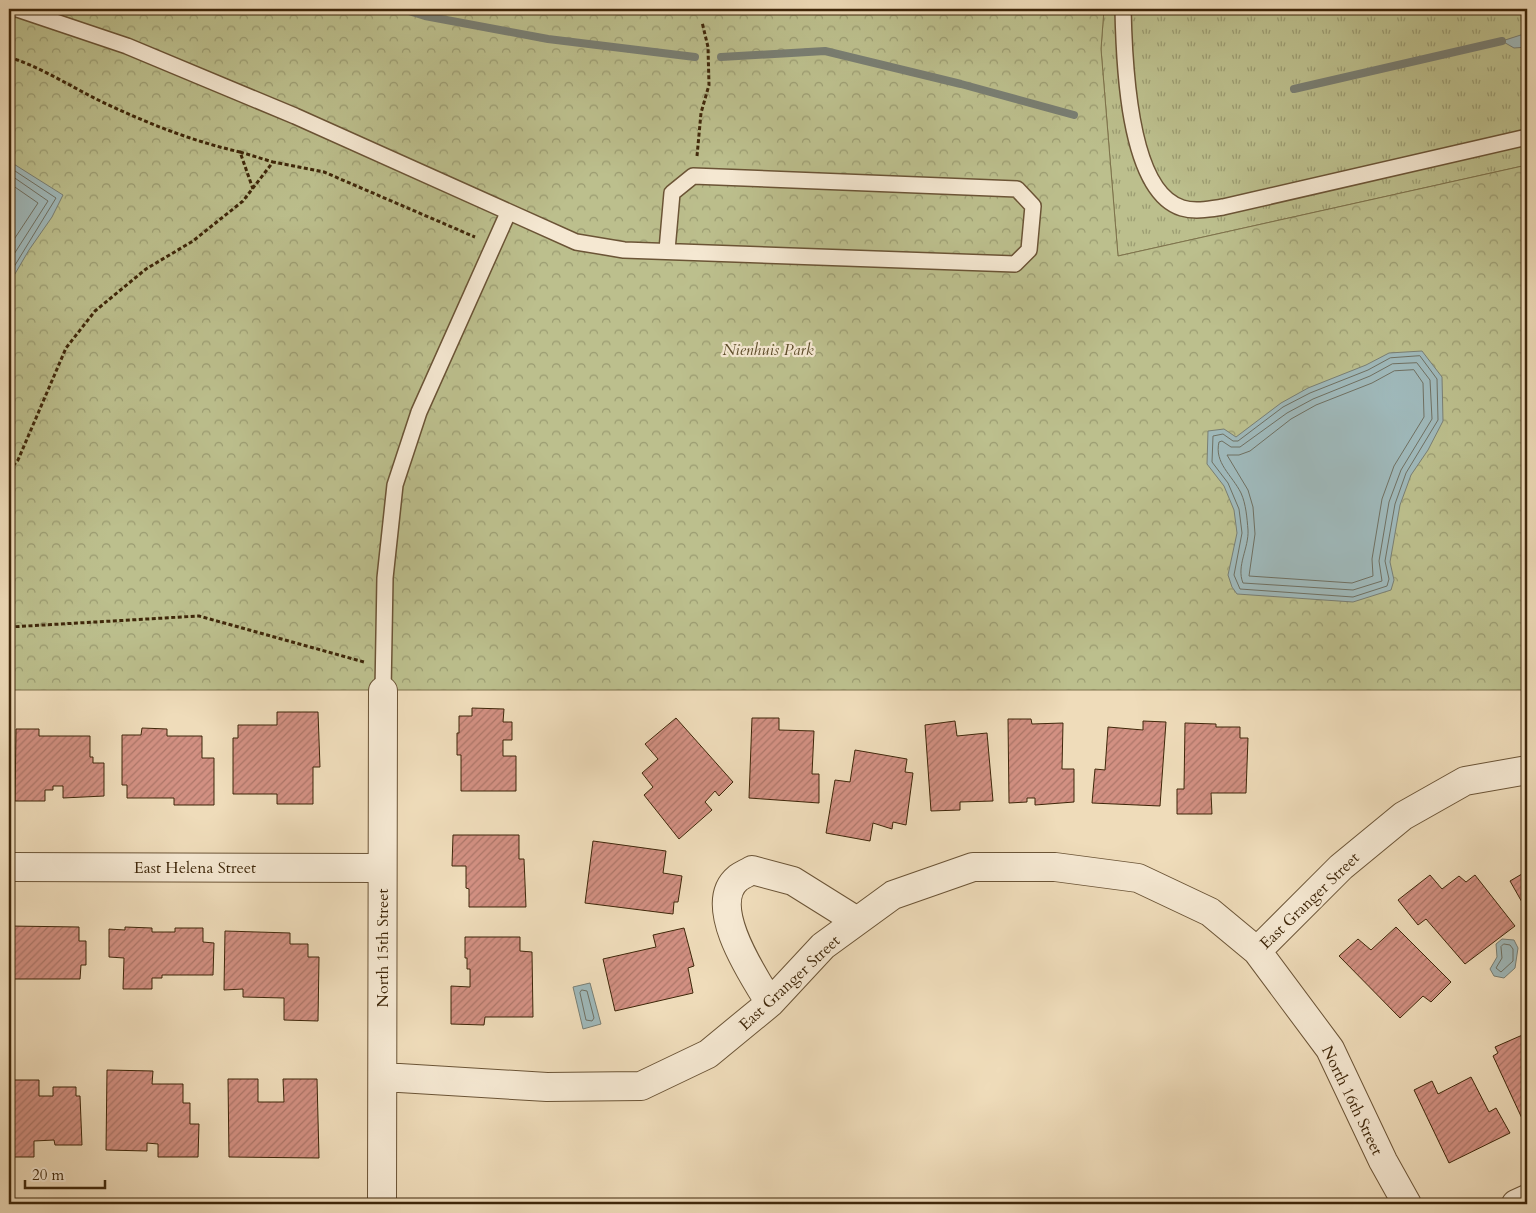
<svg xmlns="http://www.w3.org/2000/svg" width="1536" height="1213" viewBox="0 0 1536 1213" font-family="Cardo,serif">
<style>
.grass{fill:url(#grass-tufts);stroke:#7e734c}
.park{fill:url(#park-crowns);stroke:#7e734c}
.water{fill:#9fb9bb;stroke:#797f74}
.lines{fill:none;stroke-linecap:round;stroke-linejoin:round}
.shore{stroke:#6f7062;stroke-width:1}
.stream{stroke:#797f74;stroke-width:8}
.building{fill:url(#building-hatch);stroke:#3f270a}
.lane-casing{stroke:#6b5436;stroke-width:18}
.street-casing{stroke:#6b5436;stroke-width:30}
.path{stroke:#3f270a;stroke-width:3;stroke-dasharray:4 2.5;stroke-linecap:butt}
.lane{stroke:#f5e8d2;stroke-width:15}
.street{stroke:#f5e8d2;stroke-width:28}
.labels{text-anchor:middle;stroke-width:4.5;stroke-linejoin:round;paint-order:stroke}
.park-label{font-size:16px;font-style:italic;fill:#5e4d2b;stroke:#f5e8d2}
.street-label{font-size:16px;fill:#3f270a;stroke:#f5e8d2}
</style>
<defs>
<pattern id="grass-tufts" width="24" height="20" patternUnits="userSpaceOnUse" patternTransform="scale(1.25)"><rect width="24" height="20" fill="#bcbf8d"/><path d="M3 7l-1-3M5 7V3M7 7l1-3M15 17l-1-3M17 17v-4M19 17l1-3" fill="none" stroke="#9a9b71"/></pattern>
<pattern id="park-crowns" width="20" height="18" patternUnits="userSpaceOnUse" patternTransform="scale(1.25)"><rect width="20" height="18" fill="#bcbf8d"/><path d="M2 6a3 3 0 1 1 6 0M12 15a3 3 0 1 1 6 0" fill="none" stroke="#9a9b71"/></pattern>
<pattern id="building-hatch" width="6" height="6" patternUnits="userSpaceOnUse" patternTransform="scale(1.25)"><rect width="6" height="6" fill="#d29082"/><path d="M-1 1l2-2M0 6l6-6M5 7l2-2" fill="none" stroke="#ac7669"/></pattern>
</defs>
<rect width="100%" height="100%" fill="#efdcba"/>
<filter id="stains"><feTurbulence type="fractalNoise" baseFrequency=".004" numOctaves="4"/><feColorMatrix values="0 0 0 0 .2 0 0 0 0 .09 0 0 0 0 .02 0 0 0 .5 -.17"/></filter>
<radialGradient id="worn" r=".72"><stop offset=".6" stop-color="#630" stop-opacity="0"/><stop offset="1" stop-color="#630" stop-opacity=".3"/></radialGradient>
<path class="grass" d="M 1104,9 L 1527,9 L 1527,165 L 1118,256 L 1101,49 Z"/>
<path class="park" d="M 9,9 L 1104,9 L 1101,49 L 1118,256 L 1527,165 L 1527,690 L 9,690 Z"/>
<path class="water" d="M 1527,33 L 1527,47 L 1514,48 L 1502,41 Z
M 9,161 L 63,195 L 52,217 L 29,250 L 9,284 Z
M 1422,351 L 1442,377 L 1443,421 L 1428,450 L 1411,475 L 1400,505 L 1390,562 L 1394,580 L 1391,590 L 1353,602 L 1237,594 L 1232,587 L 1228,575 L 1237,533 L 1234,510 L 1224,486 L 1207,464 L 1208,431 L 1224,429 L 1236,437 L 1281,403 L 1308,388 L 1366,365 L 1389,353 Z
M 1502,939 L 1514,940 L 1518,948 L 1515,968 L 1504,978 L 1494,976 L 1490,969 L 1497,957 L 1496,944 Z
M 590,983 L 601,1024 L 583,1029 L 573,987 Z"/>
<g class="lines">
<path class="shore" d="M 9,167 L 56,198 L 9,275
M 9,174 L 48,201 L 9,262
M 9,183 L 38,203 L 9,247
M 1420,356 L 1437,379 L 1438,420 L 1406,473 L 1395,504 L 1385,561 L 1389,579 L 1387,586 L 1353,597 L 1240,589 L 1234,575 L 1242,533 L 1239,509 L 1228,483 L 1212,462 L 1213,436 L 1223,434 L 1233,441 L 1238,441 L 1283,407 L 1310,393 L 1368,370 L 1390,358 Z
M 1417,363 L 1430,380 L 1432,419 L 1401,470 L 1389,502 L 1379,561 L 1382,581 L 1353,590 L 1243,583 C 1236,566 1249,548 1248,530 C 1247,518 1246,504 1241,493 C 1232,475 1214,463 1219,442 L 1222,441 L 1231,447 L 1240,447 L 1287,413 L 1313,399 L 1370,376 L 1392,364 Z
M 1414,370 L 1423,383 L 1424,417 L 1394,466 L 1382,499 L 1372,559 L 1373,576 L 1352,583 L 1249,576 L 1255,534 L 1253,507 L 1248,490 L 1227,455 L 1239,455 L 1250,451 L 1291,419 L 1316,405 L 1372,383 L 1394,371 Z
M 1504,944 L 1510,945 L 1513,949 L 1513,961 L 1501,972 L 1496,968 L 1502,958 L 1501,947 Z
M 582,990 L 587,991 L 594,1018 L 592,1021 L 586,1020 L 580,993 Z"/>
<path class="stream" d="M 402,9 L 425,16 L 548,39 L 695,57
M 721,57 L 825,51 L 961,84 L 1074,115
M 1294,89 L 1502,41"/>
</g>
<path class="building" d="M 472,708 L 504,709 L 503,722 L 512,722 L 512,740 L 503,740 L 503,756 L 516,756 L 516,791 L 461,791 L 461,755 L 457,755 L 457,733 L 459,733 L 459,716 L 472,716 Z
M 277,712 L 318,712 L 320,767 L 313,767 L 313,804 L 277,804 L 277,794 L 233,794 L 233,738 L 238,738 L 238,725 L 277,725 Z
M 676,718 L 733,782 L 719,796 L 715,791 L 705,802 L 712,810 L 679,839 L 644,795 L 653,787 L 642,773 L 658,759 L 645,744 Z
M 752,718 L 779,718 L 779,730 L 814,731 L 812,774 L 819,774 L 819,803 L 749,798 Z
M 1008,719 L 1031,719 L 1032,724 L 1063,723 L 1062,769 L 1074,769 L 1074,802 L 1035,805 L 1035,798 L 1027,798 L 1027,802 L 1009,803 Z
M 955,721 L 957,736 L 987,733 L 993,801 L 960,802 L 960,810 L 931,811 L 925,725 Z
M 1143,721 L 1166,722 L 1160,806 L 1092,803 L 1095,769 L 1105,770 L 1108,727 L 1143,730 Z
M 1185,723 L 1216,724 L 1216,727 L 1240,727 L 1240,738 L 1248,738 L 1246,793 L 1211,793 L 1212,814 L 1177,814 L 1177,789 L 1184,789 Z
M 142,728 L 167,729 L 167,736 L 202,736 L 202,758 L 214,758 L 214,805 L 174,805 L 174,798 L 127,798 L 127,785 L 122,785 L 122,735 L 141,735 Z
M 16,729 L 39,729 L 39,736 L 90,736 L 90,757 L 93,757 L 93,763 L 104,763 L 104,796 L 63,798 L 63,786 L 53,786 L 53,790 L 45,790 L 45,801 L 15,801 Z
M 855,750 L 907,759 L 905,772 L 913,773 L 906,825 L 893,822 L 892,829 L 873,823 L 870,841 L 826,833 L 835,780 L 850,782 Z
M 453,835 L 519,835 L 519,859 L 524,859 L 526,907 L 469,907 L 469,889 L 466,888 L 466,866 L 452,866 Z
M 593,841 L 666,851 L 663,873 L 682,876 L 678,902 L 674,902 L 673,914 L 585,903 Z
M 1527,871 L 1527,911 L 1510,881 Z
M 1430,875 L 1442,889 L 1459,876 L 1466,882 L 1475,875 L 1515,926 L 1465,964 L 1426,919 L 1418,925 L 1398,900 Z
M 9,926 L 79,927 L 79,941 L 86,941 L 86,965 L 81,965 L 80,979 L 9,979 Z
M 125,927 L 152,928 L 152,932 L 175,932 L 175,928 L 203,928 L 203,942 L 214,943 L 213,975 L 162,975 L 162,978 L 152,978 L 152,989 L 123,989 L 124,958 L 109,957 L 109,929 L 125,930 Z
M 1396,927 L 1451,982 L 1431,1002 L 1423,996 L 1400,1018 L 1339,956 L 1358,939 L 1371,950 Z
M 684,928 L 694,966 L 688,968 L 693,993 L 615,1011 L 603,959 L 656,947 L 653,935 Z
M 225,931 L 290,933 L 290,944 L 308,944 L 308,957 L 319,957 L 318,1021 L 284,1020 L 284,998 L 243,997 L 243,989 L 224,990 Z
M 465,937 L 520,937 L 520,951 L 532,952 L 533,1017 L 485,1017 L 484,1025 L 451,1024 L 451,986 L 470,987 L 470,969 L 467,969 L 467,958 L 465,958 Z
M 1527,1033 L 1527,1127 L 1526,1127 L 1493,1056 L 1498,1053 L 1495,1047 Z
M 107,1070 L 153,1071 L 152,1084 L 183,1084 L 183,1103 L 190,1103 L 190,1124 L 199,1124 L 198,1157 L 158,1157 L 158,1144 L 147,1143 L 147,1151 L 106,1150 Z
M 1471,1077 L 1489,1112 L 1496,1108 L 1510,1133 L 1449,1163 L 1414,1090 L 1432,1081 L 1438,1094 Z
M 228,1079 L 258,1079 L 258,1102 L 284,1102 L 283,1079 L 317,1079 L 319,1158 L 229,1157 Z
M 9,1080 L 39,1080 L 39,1096 L 53,1096 L 53,1087 L 76,1087 L 76,1096 L 80,1096 L 82,1145 L 55,1145 L 54,1140 L 34,1141 L 34,1157 L 9,1157 Z"/>
<g class="lines">
<defs>
<path id="lane" d="M 17,9 L 127,46 L 295,116 L 576,242 L 624,250 L 1015,264 L 1029,250 L 1033,206 L 1017,189 L 693,176 L 672,193 L 667,250
M 1123,9 C 1124,57 1127,191 1182,208 C 1195,212 1210,209 1223,207 L 1527,137
M 383,691 L 385,578 L 395,485 L 419,412 L 508,213"/>
<path id="street" d="M 9,867 L 382,868
M 1257,951 L 1330,1049 L 1383,1161 L 1407,1204
M 770,1003 C 754,977 705,905 738,878 C 742,875 747,873 752,870 L 793,881 L 857,921
M 383,1077 L 547,1087 L 641,1086 L 708,1054 L 770,1003 L 823,946 L 893,895 L 973,867 L 1055,867 L 1138,878 L 1210,912 L 1257,951 L 1341,867 L 1403,816 L 1465,781 L 1527,770
M 382,1204 L 383,691
M 1516,1204 L 1527,1199"/>
</defs>
<use href="#lane" class="lane-casing"/>
<use href="#street" class="street-casing"/>
<path class="path" d="M 9,57 C 46,69 77,91 113,107 C 154,126 196,142 240,152 L 253,189
M 240,152 L 273,162
M 697,156 L 701,113 L 709,85 L 708,47 L 702,22
M 9,471 L 18,460 L 66,348 L 95,311 L 146,269 L 193,241 L 243,201 L 273,162 L 324,172 L 475,237
M 9,627 L 199,616 L 364,662"/>
<use href="#lane" class="lane"/>
<use href="#street" class="street"/>
</g>
<g class="labels">
<g class="park-label">
<text x="768" y="355">Nienhuis Park</text>
</g>
<g class="street-label">
<text x="195" y="873">East Helena Street</text>
<text transform="translate(1309 900) rotate(-44)" y="6">East Granger Street</text>
<text transform="translate(382 948) rotate(-90)" y="6">North 15th Street</text>
<text transform="translate(789 982) rotate(-43)" y="6">East Granger Street</text>
<text transform="translate(1353 1100) rotate(64)" y="6">North 16th Street</text>
</g>
</g>
<rect width="1536" height="1213" fill="none" stroke="#efdcba" stroke-width="30"/>
<rect x="10" y="10" width="1516" height="1193" fill="none" stroke="#3f270a" stroke-width="2.5"/>
<rect x="15" y="15" width="1506" height="1183" fill="none" stroke="#3f270a"/>
<path d="M25 1180v8h80v-8" fill="none" stroke="#3f270a" stroke-width="2.5"/>
<text x="32" y="1180" font-size="15" fill="#3f270a" stroke="#f5e8d2" stroke-width="4" paint-order="stroke">20 m</text>
<rect width="100%" height="100%" filter="url(#stains)"/>
<rect width="100%" height="100%" fill="url(#worn)"/>
</svg>
